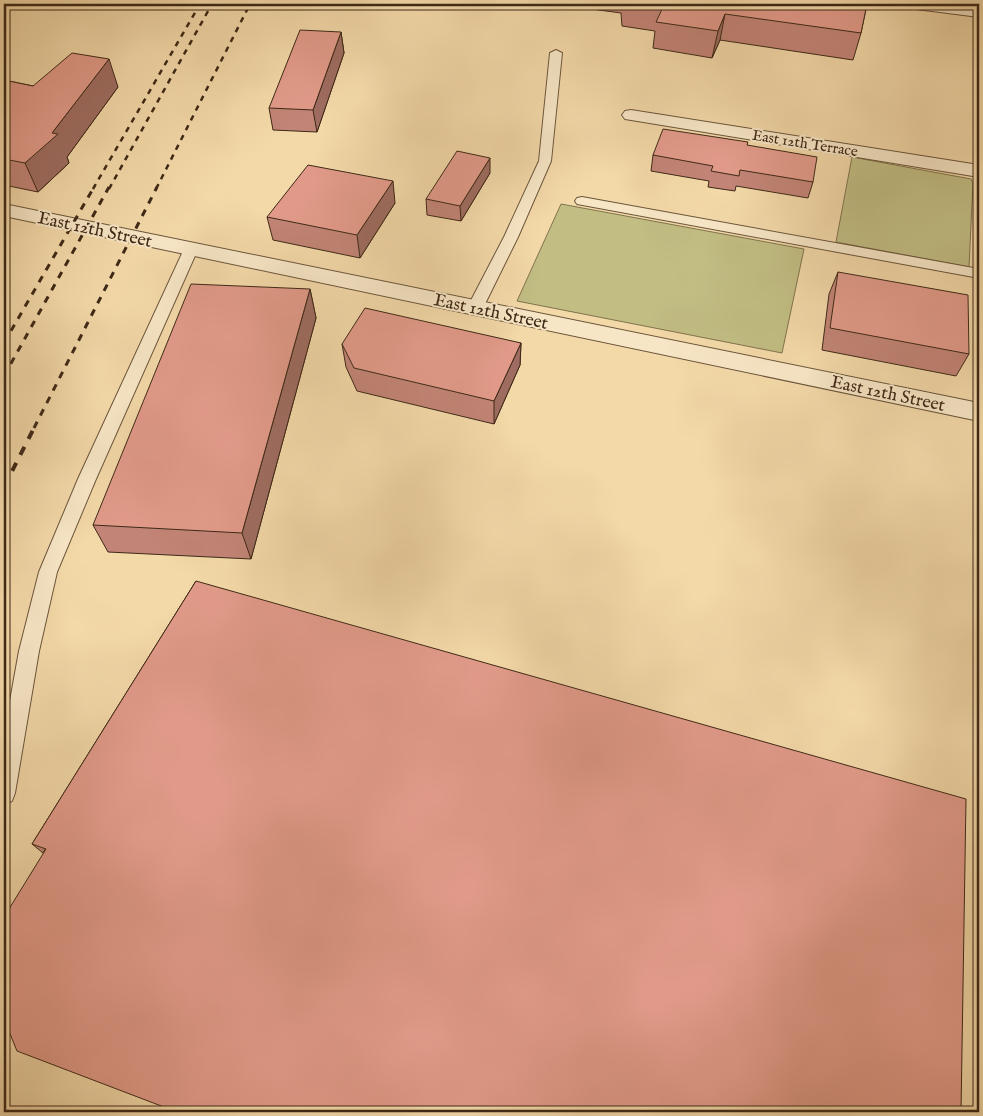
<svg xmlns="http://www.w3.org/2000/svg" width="983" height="1116" viewBox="0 0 983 1116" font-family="'IM FELL English',serif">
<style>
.green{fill:#c1bd83;stroke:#80734d}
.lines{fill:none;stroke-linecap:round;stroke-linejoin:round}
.service-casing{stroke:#6b553b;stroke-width:2}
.minor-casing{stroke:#6b553b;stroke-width:2}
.tertiary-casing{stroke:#6b553b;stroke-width:2}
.service{fill:#f7e6c6;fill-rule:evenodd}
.minor{fill:#f7e6c6;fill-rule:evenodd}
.tertiary{fill:#f7e6c6;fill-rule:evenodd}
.rail-far2{stroke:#3e2917;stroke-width:2.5;stroke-dasharray:5.5 5.5;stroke-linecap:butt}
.rail-far1{stroke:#3e2917;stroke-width:3;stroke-dasharray:7 7;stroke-linecap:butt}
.rail{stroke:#3e2917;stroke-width:4;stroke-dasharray:9 9;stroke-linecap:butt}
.wall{fill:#c28476;stroke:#3e2917}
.shaded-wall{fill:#9e6c60;stroke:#3e2917}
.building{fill:#e19a89;stroke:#3e2917}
.labels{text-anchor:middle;stroke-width:4;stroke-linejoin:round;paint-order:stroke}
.far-street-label{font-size:15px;fill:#3e2917;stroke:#f7e6c6}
.street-label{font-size:18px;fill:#3e2917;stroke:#f7e6c6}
</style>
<rect width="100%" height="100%" fill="#f3d8a8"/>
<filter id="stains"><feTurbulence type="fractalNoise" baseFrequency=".004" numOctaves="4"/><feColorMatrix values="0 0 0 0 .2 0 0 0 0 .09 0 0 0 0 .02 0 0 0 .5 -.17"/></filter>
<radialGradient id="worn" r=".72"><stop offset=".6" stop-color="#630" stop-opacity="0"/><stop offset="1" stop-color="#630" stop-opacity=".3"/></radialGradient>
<path class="green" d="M 852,157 L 971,179 L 973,183 L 969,267 L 836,242 Z
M 561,204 L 804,249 L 782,353 L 517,301 Z"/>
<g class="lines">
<defs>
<path id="service" d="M 556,50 L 562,53 L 551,161 L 518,237 L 483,308 L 475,313 L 470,311 L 467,308 L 504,237 L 539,161 L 550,53 Z
M 582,197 L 979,269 L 979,278 L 577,204 L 575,201 L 577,198 Z
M 191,245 L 198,249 L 96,479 L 57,572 L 39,651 L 15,793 L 12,801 L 4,804 L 4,734 L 19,651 L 39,572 L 78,479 L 184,249 Z"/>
<path id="minor" d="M 908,4 L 951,4 L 979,7 L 979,17 L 916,9 Z
M 631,110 L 979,165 L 979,177 L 625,119 L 622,115 L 625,111 Z"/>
<path id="tertiary" d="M 4,204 L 979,403 L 979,421 L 4,216 Z"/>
</defs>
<use href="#service" class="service-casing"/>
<use href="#minor" class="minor-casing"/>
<use href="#tertiary" class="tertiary-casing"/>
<use href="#service" class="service"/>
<use href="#minor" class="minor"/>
<use href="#tertiary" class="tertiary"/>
<path class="rail-far2" d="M 93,189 L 200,4
M 109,189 L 212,4
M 156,189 L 250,4"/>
<path class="rail-far1" d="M 4,343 L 94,187
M 4,376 L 109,187
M 34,428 L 157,187"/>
<path class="rail" d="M 4,487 L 35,426"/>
</g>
<path class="wall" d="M 577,4 L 867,4 L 861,33 L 853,60 L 720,40 L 712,58 L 653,48 L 655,31 L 622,26 L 621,13 L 577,7 Z
M 341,32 L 344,53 L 317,132 L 273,130 L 269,108 Z
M 4,80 L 33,86 L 118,87 L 67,157 L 69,163 L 38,192 L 4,185 Z
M 747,145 L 813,182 L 808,198 L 736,186 L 735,191 L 708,187 L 709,181 L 651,171 L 653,155 Z
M 490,173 L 461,221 L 427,215 L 426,199 Z
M 395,203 L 360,258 L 273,240 L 267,217 Z
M 838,272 L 969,354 L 956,376 L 822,350 L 829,294 Z
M 310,289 L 316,318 L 251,559 L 108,552 L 93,525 Z
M 521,343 L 520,365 L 494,424 L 357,391 L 346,367 L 342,344 Z
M 196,581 L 43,853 L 32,844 Z"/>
<path class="shaded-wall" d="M 725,14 L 720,40 L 712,58 L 718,31 Z
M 341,32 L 344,53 L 317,132 L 313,110 Z
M 109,59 L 118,87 L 67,157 L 69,163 L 38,192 L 25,163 L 52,133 Z
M 490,158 L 490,173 L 461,221 L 460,206 Z
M 393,181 L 395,203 L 360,258 L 357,235 Z
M 310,289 L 316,318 L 251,559 L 242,533 Z
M 521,343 L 520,365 L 494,424 L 494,401 Z"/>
<path class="building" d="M 652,4 L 867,4 L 861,33 L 725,14 L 718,31 L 656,22 L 664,5 Z
M 300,30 L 341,32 L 313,110 L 269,108 Z
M 72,53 L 109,59 L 52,133 L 58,134 L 25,163 L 4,159 L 4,80 L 33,86 Z
M 663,129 L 748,142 L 747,145 L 817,157 L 813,182 L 740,170 L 739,176 L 711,171 L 713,166 L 653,155 Z
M 457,151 L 490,158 L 460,206 L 426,199 Z
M 308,165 L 393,181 L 357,235 L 267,217 Z
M 838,272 L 968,295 L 969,354 L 830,328 Z
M 191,284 L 310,289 L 242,533 L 93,525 Z
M 365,308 L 521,343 L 494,401 L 354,368 L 342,344 Z
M 196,581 L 966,799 L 961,1112 L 177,1112 L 17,1051 L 4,1019 L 4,917 L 46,849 L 32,844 Z"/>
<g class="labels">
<g class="far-street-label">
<text transform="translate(805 143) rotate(9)" y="5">East 12th Terrace</text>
</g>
<g class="street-label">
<text transform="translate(95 229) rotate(12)" y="6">East 12th Street</text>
<text transform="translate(491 311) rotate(12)" y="6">East 12th Street</text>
<text transform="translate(888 393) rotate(12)" y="6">East 12th Street</text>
</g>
</g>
<rect width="983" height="1116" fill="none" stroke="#f3d8a8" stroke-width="20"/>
<rect x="5" y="5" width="973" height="1106" fill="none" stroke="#3e2917" stroke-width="2.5"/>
<rect x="10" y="10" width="963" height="1096" fill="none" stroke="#3e2917"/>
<rect width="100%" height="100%" filter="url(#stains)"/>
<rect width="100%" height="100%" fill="url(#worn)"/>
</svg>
